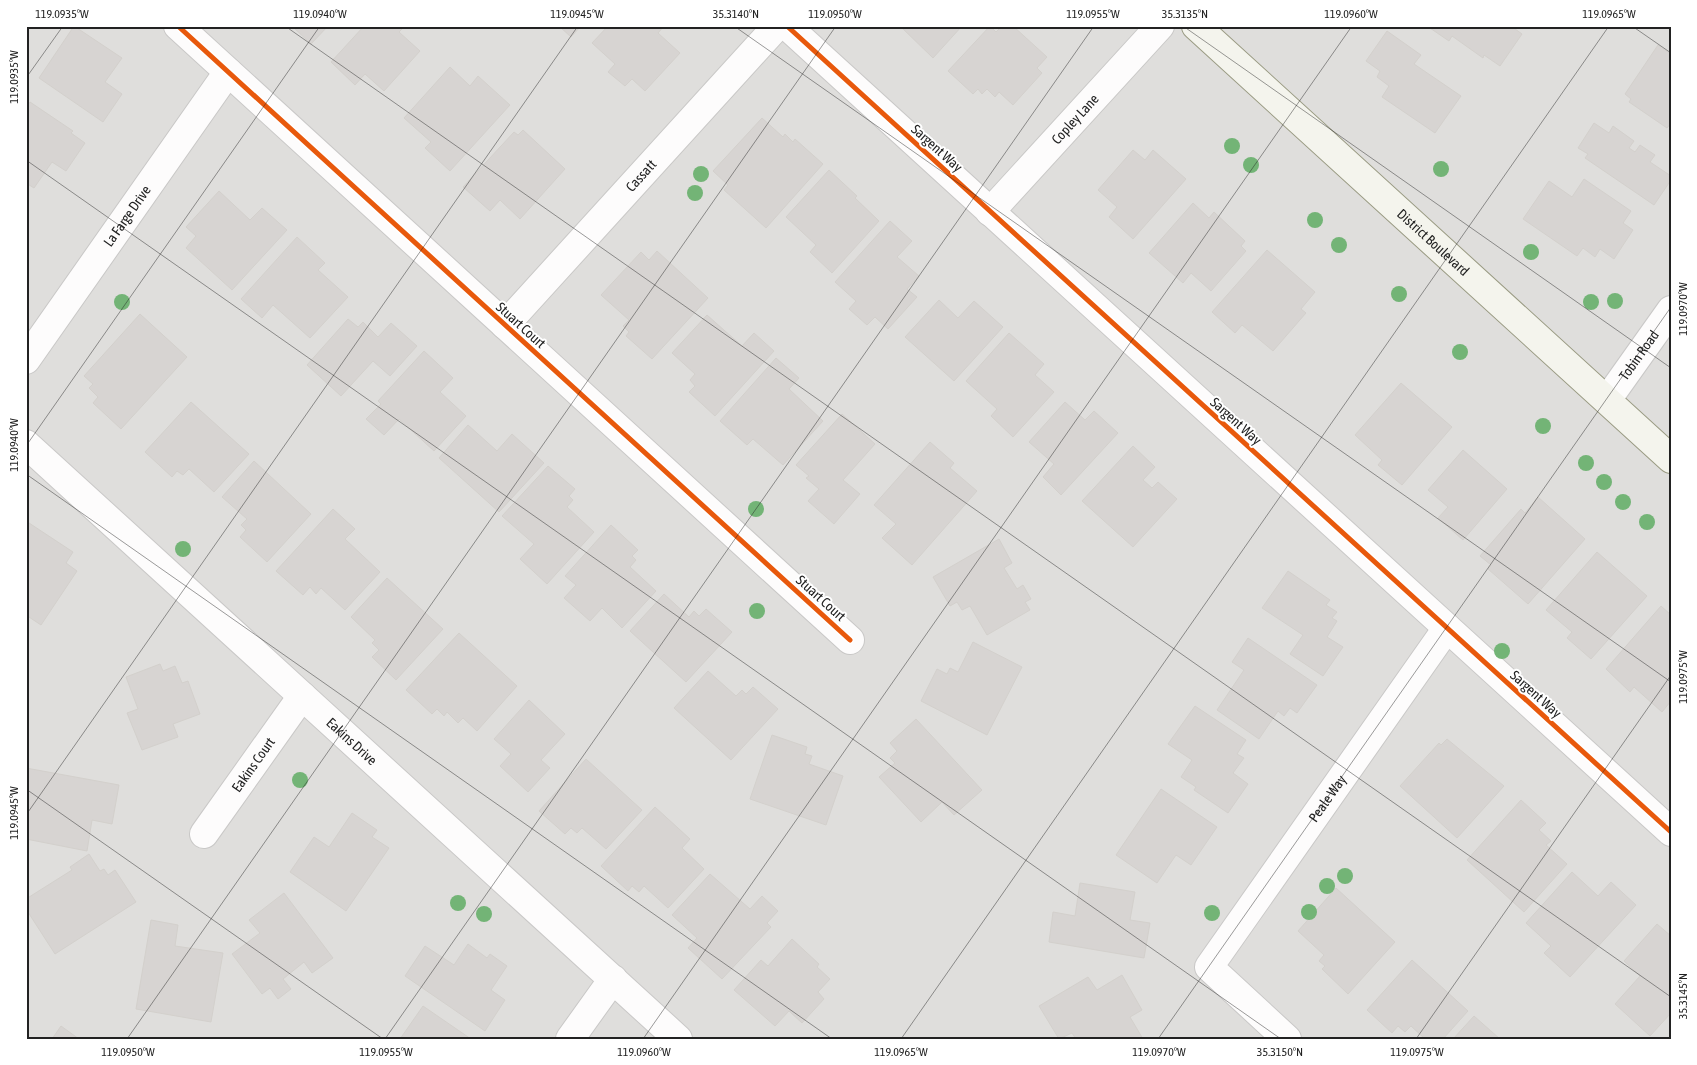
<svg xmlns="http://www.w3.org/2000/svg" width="1697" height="1065" viewBox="0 0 1697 1065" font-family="'Asap Condensed',sans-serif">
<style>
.residential{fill:#dfdedc}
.building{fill:#d7d4d2;stroke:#d3d0cc}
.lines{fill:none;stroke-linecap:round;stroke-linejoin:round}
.street-casing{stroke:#c9c8c7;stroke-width:30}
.secondary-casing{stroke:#999a82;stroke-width:30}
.street{stroke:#fdfcfc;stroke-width:28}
.secondary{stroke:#f4f4ed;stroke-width:28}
.cycleway-casing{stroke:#fff;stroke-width:8}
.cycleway{stroke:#e8590c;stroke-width:5}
.tree{fill:#73b476}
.ticks{fill:none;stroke:#222;stroke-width:1;stroke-opacity:0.45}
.labels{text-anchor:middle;stroke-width:4;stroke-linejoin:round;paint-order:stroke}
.street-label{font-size:14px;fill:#222;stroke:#fff}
.neatline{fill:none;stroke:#222;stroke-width:2}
.ticks-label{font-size:12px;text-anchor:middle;fill:#222}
</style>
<rect width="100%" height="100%" fill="#f0eeeb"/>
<path class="residential" d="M 26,26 L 1671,26 L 1671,1039 L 26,1039 Z"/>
<path class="building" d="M 74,26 L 122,58 L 105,82 L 122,94 L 103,122 L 39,78 Z
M 292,26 L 328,26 L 311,44 Z
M 364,26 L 405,26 L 399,32 L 420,51 L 384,91 L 365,74 L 355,85 L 331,62 Z
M 559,26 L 581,26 L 571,37 Z
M 608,26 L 664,26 L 658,33 L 680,53 L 645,91 L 632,79 L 625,86 L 608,72 L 615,64 L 592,43 Z
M 900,26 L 962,26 L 933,58 Z
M 990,26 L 996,32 L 1002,26 L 1013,26 L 1047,57 L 1037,68 L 1042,73 L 1013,105 L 999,92 L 995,97 L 987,89 L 982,94 L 978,89 L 973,94 L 948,71 Z
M 1427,26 L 1511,26 L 1522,34 L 1500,66 L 1484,55 L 1483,58 L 1452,36 L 1449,41 Z
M 1387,31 L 1421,55 L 1414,64 L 1461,96 L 1435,133 L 1382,97 L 1389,86 L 1377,77 L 1380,71 L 1366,61 Z
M 1658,45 L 1671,54 L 1671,123 L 1667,128 L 1629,102 L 1631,99 L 1625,94 Z
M 450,67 L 470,86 L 478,76 L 510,105 L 450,171 L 425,148 L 431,142 L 404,118 Z
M 30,102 L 73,131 L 71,133 L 85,143 L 66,171 L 52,162 L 34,188 L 26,183 L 26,108 Z
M 762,118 L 783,137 L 785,134 L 793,142 L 795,139 L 823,164 L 766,228 L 724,190 L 728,185 L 713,171 Z
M 1594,123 L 1609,133 L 1613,126 L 1634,141 L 1629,148 L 1635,152 L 1640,145 L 1655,155 L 1650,162 L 1671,176 L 1671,180 L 1654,205 L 1585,158 L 1588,154 L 1578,148 Z
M 523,130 L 565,169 L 520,219 L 500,200 L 490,211 L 463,187 L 514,132 L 518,135 Z
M 1133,150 L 1145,160 L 1153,150 L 1186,179 L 1133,239 L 1109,217 L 1117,207 L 1098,190 Z
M 829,170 L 857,196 L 855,198 L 879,221 L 832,273 L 810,252 L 816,245 L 786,217 Z
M 1584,179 L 1631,211 L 1623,223 L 1633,230 L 1614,259 L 1600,249 L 1595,257 L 1583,248 L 1577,256 L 1523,219 L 1549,181 L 1572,197 Z
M 219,191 L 250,220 L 262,208 L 287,230 L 232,290 L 186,248 L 196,236 L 186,227 Z
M 1193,203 L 1209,218 L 1214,212 L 1245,241 L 1241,246 L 1246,251 L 1211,291 L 1191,273 L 1183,283 L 1149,253 Z
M 890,221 L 912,241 L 897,257 L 919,276 L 907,289 L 917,297 L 888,329 L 875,317 L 867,325 L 849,309 L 856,301 L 835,282 Z
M 297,237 L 325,263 L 318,270 L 348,297 L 310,338 L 273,305 L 262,318 L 241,299 Z
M 1267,250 L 1315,292 L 1301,309 L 1306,313 L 1273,351 L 1242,325 L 1235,333 L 1212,312 Z
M 657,251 L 708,298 L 652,359 L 626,336 L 629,332 L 623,326 L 629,320 L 601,295 L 641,252 L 649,260 Z
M 939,300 L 958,318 L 974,301 L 1003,327 L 954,381 L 905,337 Z
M 140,314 L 187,357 L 121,429 L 93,403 L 98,397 L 89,388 L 93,384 L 84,376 Z
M 707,315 L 742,346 L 754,333 L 774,351 L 715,416 L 689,392 L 695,386 L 690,380 L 695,374 L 672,353 Z
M 348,319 L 358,327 L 363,322 L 378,337 L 391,323 L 417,346 L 390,376 L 373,361 L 341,396 L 307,365 Z
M 1009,333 L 1044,364 L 1035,375 L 1054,392 L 1013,437 L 991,416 L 997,409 L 966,381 Z
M 424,351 L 453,378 L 440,392 L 466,416 L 434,451 L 399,419 L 384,435 L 366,419 L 381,404 L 378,401 Z
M 776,358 L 799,378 L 789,389 L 823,421 L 783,465 L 753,439 L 747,445 L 720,421 Z
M 1401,383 L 1452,427 L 1402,485 L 1378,465 L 1382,460 L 1355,435 Z
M 191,402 L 249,454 L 214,492 L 189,469 L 183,475 L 177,471 L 172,477 L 145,452 Z
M 1065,402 L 1085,420 L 1094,411 L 1118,433 L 1061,495 L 1043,477 L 1054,464 L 1029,442 Z
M 842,414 L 875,444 L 843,480 L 860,494 L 834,524 L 808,501 L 819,489 L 806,478 L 809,476 L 796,465 Z
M 468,425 L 497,451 L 512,434 L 544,463 L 499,512 L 439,458 Z
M 930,442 L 954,463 L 950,468 L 977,491 L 912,565 L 882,538 L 896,524 L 874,505 Z
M 1133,446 L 1155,467 L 1143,480 L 1152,488 L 1158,482 L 1177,499 L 1133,547 L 1082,501 Z
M 1463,450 L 1507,489 L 1463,540 L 1438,518 L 1448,507 L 1428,490 Z
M 254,461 L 311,514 L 267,562 L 240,537 L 246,530 L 241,525 L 247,519 L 222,497 Z
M 548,466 L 575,489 L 569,496 L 573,500 L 567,507 L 594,532 L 547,584 L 520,559 L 534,544 L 502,516 Z
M 1538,497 L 1585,539 L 1528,604 L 1488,569 L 1491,565 L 1480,556 L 1521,509 L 1525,513 Z
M 333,509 L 355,529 L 345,539 L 380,572 L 345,610 L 321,588 L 316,594 L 310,587 L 303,595 L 276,571 Z
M 26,521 L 73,552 L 66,563 L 77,571 L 41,625 L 26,615 Z
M 611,525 L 638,550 L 632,556 L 636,560 L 630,567 L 656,591 L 622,628 L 602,608 L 590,621 L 564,598 L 576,585 L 565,576 Z
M 999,539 L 1012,563 L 1004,568 L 1017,589 L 1023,585 L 1031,599 L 1025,602 L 1030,610 L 987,635 L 970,606 L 962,610 L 957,602 L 950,606 L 933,577 Z
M 1597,552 L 1647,596 L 1591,659 L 1567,638 L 1572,632 L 1546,610 Z
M 1288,571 L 1330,600 L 1326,605 L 1337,612 L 1332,618 L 1337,621 L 1327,637 L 1343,647 L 1323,676 L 1290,654 L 1303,635 L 1262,608 Z
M 387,578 L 443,629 L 396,680 L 372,657 L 379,650 L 372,643 L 375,640 L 351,617 Z
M 664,594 L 689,617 L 694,611 L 699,616 L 706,609 L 732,632 L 686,682 L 630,631 Z
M 1661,606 L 1671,615 L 1671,701 L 1662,712 L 1634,687 L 1630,692 L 1606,669 Z
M 459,633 L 517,686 L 477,731 L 463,718 L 458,723 L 447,712 L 444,716 L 437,709 L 432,714 L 406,690 Z
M 1248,638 L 1317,685 L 1297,713 L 1290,708 L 1284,716 L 1278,711 L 1259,739 L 1217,710 L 1244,670 L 1232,662 Z
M 973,642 L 1022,667 L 987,735 L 921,701 L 937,669 L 947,674 L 950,668 L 958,672 Z
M 160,664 L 163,671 L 175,666 L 182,683 L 188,681 L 200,714 L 173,724 L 178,737 L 142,750 L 127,713 L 138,709 L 126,677 Z
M 708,671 L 736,696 L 742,690 L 746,694 L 753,687 L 778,709 L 731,760 L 674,708 Z
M 529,700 L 565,734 L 541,760 L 550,768 L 528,792 L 500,766 L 511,754 L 494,739 Z
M 1195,706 L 1246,740 L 1237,754 L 1244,758 L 1233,773 L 1248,784 L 1228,813 L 1194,790 L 1196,787 L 1181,777 L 1192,760 L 1168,744 Z
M 916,719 L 982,790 L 954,815 L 942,802 L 921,822 L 879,777 L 895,763 L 890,758 L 897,751 L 890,743 Z
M 772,735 L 807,747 L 805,754 L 812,756 L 809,764 L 843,776 L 826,825 L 750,799 Z
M 1447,739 L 1504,786 L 1457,838 L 1400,786 L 1439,743 L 1441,745 Z
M 586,759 L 642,810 L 606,849 L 582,828 L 577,833 L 571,828 L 565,834 L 539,811 Z
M 26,768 L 119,785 L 112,824 L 92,820 L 87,851 L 26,839 Z
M 1161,789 L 1217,827 L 1191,865 L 1176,855 L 1157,883 L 1116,855 Z
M 1521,800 L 1546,823 L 1539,830 L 1551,841 L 1546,845 L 1567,864 L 1524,912 L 1467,860 Z
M 655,807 L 690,839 L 682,848 L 704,869 L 668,908 L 644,886 L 639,892 L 632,886 L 628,891 L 601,866 Z
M 352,813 L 377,830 L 372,837 L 389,848 L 346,911 L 290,872 L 314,837 L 329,847 Z
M 89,854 L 100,871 L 104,869 L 108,875 L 115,870 L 136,902 L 55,954 L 26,909 L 26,899 L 72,870 L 70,867 Z
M 1572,872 L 1598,896 L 1611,882 L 1636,905 L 1570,977 L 1544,953 L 1551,946 L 1526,923 Z
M 710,874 L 750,909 L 762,896 L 778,911 L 767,923 L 771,927 L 722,979 L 688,948 L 697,938 L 672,915 Z
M 1080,883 L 1135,892 L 1130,920 L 1150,923 L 1144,958 L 1049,942 L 1053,912 L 1075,916 Z
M 1336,888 L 1395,942 L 1348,994 L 1322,969 L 1325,966 L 1319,961 L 1324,955 L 1298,931 Z
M 284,893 L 333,958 L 312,973 L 304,962 L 283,979 L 291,989 L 278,999 L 270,988 L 262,994 L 232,954 L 260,933 L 249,920 Z
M 151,920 L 178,925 L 175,946 L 223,953 L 211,1022 L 136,1009 Z
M 1657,924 L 1671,936 L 1671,1013 L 1650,1036 L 1615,1004 L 1640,976 L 1624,961 Z
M 792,939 L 819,964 L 817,967 L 830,979 L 818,992 L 824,999 L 802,1023 L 789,1011 L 775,1026 L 734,990 L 761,960 L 768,966 Z
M 468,944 L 487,958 L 490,954 L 507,966 L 491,990 L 505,1000 L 485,1031 L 405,976 L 425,946 L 454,965 Z
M 1412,960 L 1468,1011 L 1443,1039 L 1425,1039 L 1411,1026 L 1405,1032 L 1398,1026 L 1392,1033 L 1367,1010 Z
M 1122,975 L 1142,1010 L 1130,1017 L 1143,1039 L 1076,1039 L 1072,1033 L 1059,1039 L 1039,1006 L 1088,977 L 1097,990 Z
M 423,1006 L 471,1039 L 400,1039 Z
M 1474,1016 L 1500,1039 L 1453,1039 Z
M 61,1026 L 79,1039 L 52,1039 Z"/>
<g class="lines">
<defs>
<g id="street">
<path d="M 178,26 L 850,640"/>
<path d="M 787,26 L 1671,832"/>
<path id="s1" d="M 990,212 L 1160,26"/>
<path id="s2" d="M 505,325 L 777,26"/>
<path id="s3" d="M 26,360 L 228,72"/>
<path id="s4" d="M 1607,400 L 1671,310"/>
<path id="s5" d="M 26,444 L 678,1039"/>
<path id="s6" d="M 204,834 L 302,696"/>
<path d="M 570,1039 L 613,979"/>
<path id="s7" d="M 1287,1039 L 1209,967 L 1447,628"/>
</g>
<g id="secondary">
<path id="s8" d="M 1196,26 L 1671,459"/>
</g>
</defs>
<use href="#street" class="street-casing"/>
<use href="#secondary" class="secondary-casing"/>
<use href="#street" class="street"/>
<use href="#secondary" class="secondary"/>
<defs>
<path id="cycleway" d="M 178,26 L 850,640
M 787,26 L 1671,832"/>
</defs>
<use href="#cycleway" class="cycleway-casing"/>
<use href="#cycleway" class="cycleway"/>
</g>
<g class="tree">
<circle cx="1232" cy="146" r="8"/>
<circle cx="1251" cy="165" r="8"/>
<circle cx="1441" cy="169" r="8"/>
<circle cx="701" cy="174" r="8"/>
<circle cx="695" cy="193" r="8"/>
<circle cx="1315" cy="220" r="8"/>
<circle cx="1339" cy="245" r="8"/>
<circle cx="1531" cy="252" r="8"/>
<circle cx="1399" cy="294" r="8"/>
<circle cx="1615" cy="301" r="8"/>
<circle cx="122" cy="302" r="8"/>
<circle cx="1591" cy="302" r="8"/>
<circle cx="1460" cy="352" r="8"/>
<circle cx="1543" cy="426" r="8"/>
<circle cx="1586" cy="463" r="8"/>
<circle cx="1604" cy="482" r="8"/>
<circle cx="1623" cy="502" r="8"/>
<circle cx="756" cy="509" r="8"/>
<circle cx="1647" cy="522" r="8"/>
<circle cx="183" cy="549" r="8"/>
<circle cx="757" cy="611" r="8"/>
<circle cx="1502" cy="651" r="8"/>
<circle cx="300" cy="780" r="8"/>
<circle cx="1345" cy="876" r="8"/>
<circle cx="1327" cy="886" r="8"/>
<circle cx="458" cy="903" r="8"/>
<circle cx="1309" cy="912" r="8"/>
<circle cx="1212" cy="913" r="8"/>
<circle cx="484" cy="914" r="8"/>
</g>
<path class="ticks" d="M 285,26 L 1671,997M 734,26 L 1671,682M 1183,26 L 1671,368M 1632,26 L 1671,53M 26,78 L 63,26M 26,160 L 1281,1039M 26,446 L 320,26M 26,474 L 832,1039M 26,789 L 383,1039M 26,815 L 578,26M 127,1039 L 836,26M 385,1039 L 1094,26M 643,1039 L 1352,26M 901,1039 L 1609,26M 1158,1039 L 1671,307M 1416,1039 L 1671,675"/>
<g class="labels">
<g class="street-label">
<text dy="5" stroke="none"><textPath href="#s1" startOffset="126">Copley Lane</textPath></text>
<text transform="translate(937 148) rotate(42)" y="5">Sargent Way</text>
<text dy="5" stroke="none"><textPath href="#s2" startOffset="202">Cassatt</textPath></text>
<text dy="5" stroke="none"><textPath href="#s3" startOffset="176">La Farge Drive</textPath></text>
<text dy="5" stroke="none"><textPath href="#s8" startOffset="321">District Boulevard</textPath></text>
<text transform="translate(521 325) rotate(42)" y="5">Stuart Court</text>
<text dy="5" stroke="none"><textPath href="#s4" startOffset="55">Tobin Road</textPath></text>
<text transform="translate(1236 421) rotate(42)" y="5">Sargent Way</text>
<text transform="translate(821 598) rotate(42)" y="5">Stuart Court</text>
<text transform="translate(1536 694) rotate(42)" y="5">Sargent Way</text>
<text dy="5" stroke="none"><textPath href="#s5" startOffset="441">Eakins Drive</textPath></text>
<text dy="5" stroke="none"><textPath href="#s6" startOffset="85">Eakins Court</textPath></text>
<text dy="5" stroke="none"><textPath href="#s7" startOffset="312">Peale Way</textPath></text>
</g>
</g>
<rect width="1697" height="1065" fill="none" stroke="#ffffff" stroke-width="55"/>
<rect x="28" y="28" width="1642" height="1010" class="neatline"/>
<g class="ticks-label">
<text x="62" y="18">119.0935°W</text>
<text x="320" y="18">119.0940°W</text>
<text x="577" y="18">119.0945°W</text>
<text x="736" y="18">35.3140°N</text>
<text x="835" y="18">119.0950°W</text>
<text x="1093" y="18">119.0955°W</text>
<text x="1185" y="18">35.3135°N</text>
<text x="1351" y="18">119.0960°W</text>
<text x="1609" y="18">119.0965°W</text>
<text transform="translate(14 77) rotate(-90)" y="4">119.0935°W</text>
<text transform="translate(1683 309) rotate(-90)" y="4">119.0970°W</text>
<text transform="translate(14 445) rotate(-90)" y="4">119.0940°W</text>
<text transform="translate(1683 677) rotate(-90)" y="4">119.0975°W</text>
<text transform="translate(14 813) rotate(-90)" y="4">119.0945°W</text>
<text transform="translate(1683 996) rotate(-90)" y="4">35.3145°N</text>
<text x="128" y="1056">119.0950°W</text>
<text x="386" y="1056">119.0955°W</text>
<text x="644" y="1056">119.0960°W</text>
<text x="901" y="1056">119.0965°W</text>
<text x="1159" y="1056">119.0970°W</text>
<text x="1280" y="1056">35.3150°N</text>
<text x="1417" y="1056">119.0975°W</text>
</g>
</svg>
